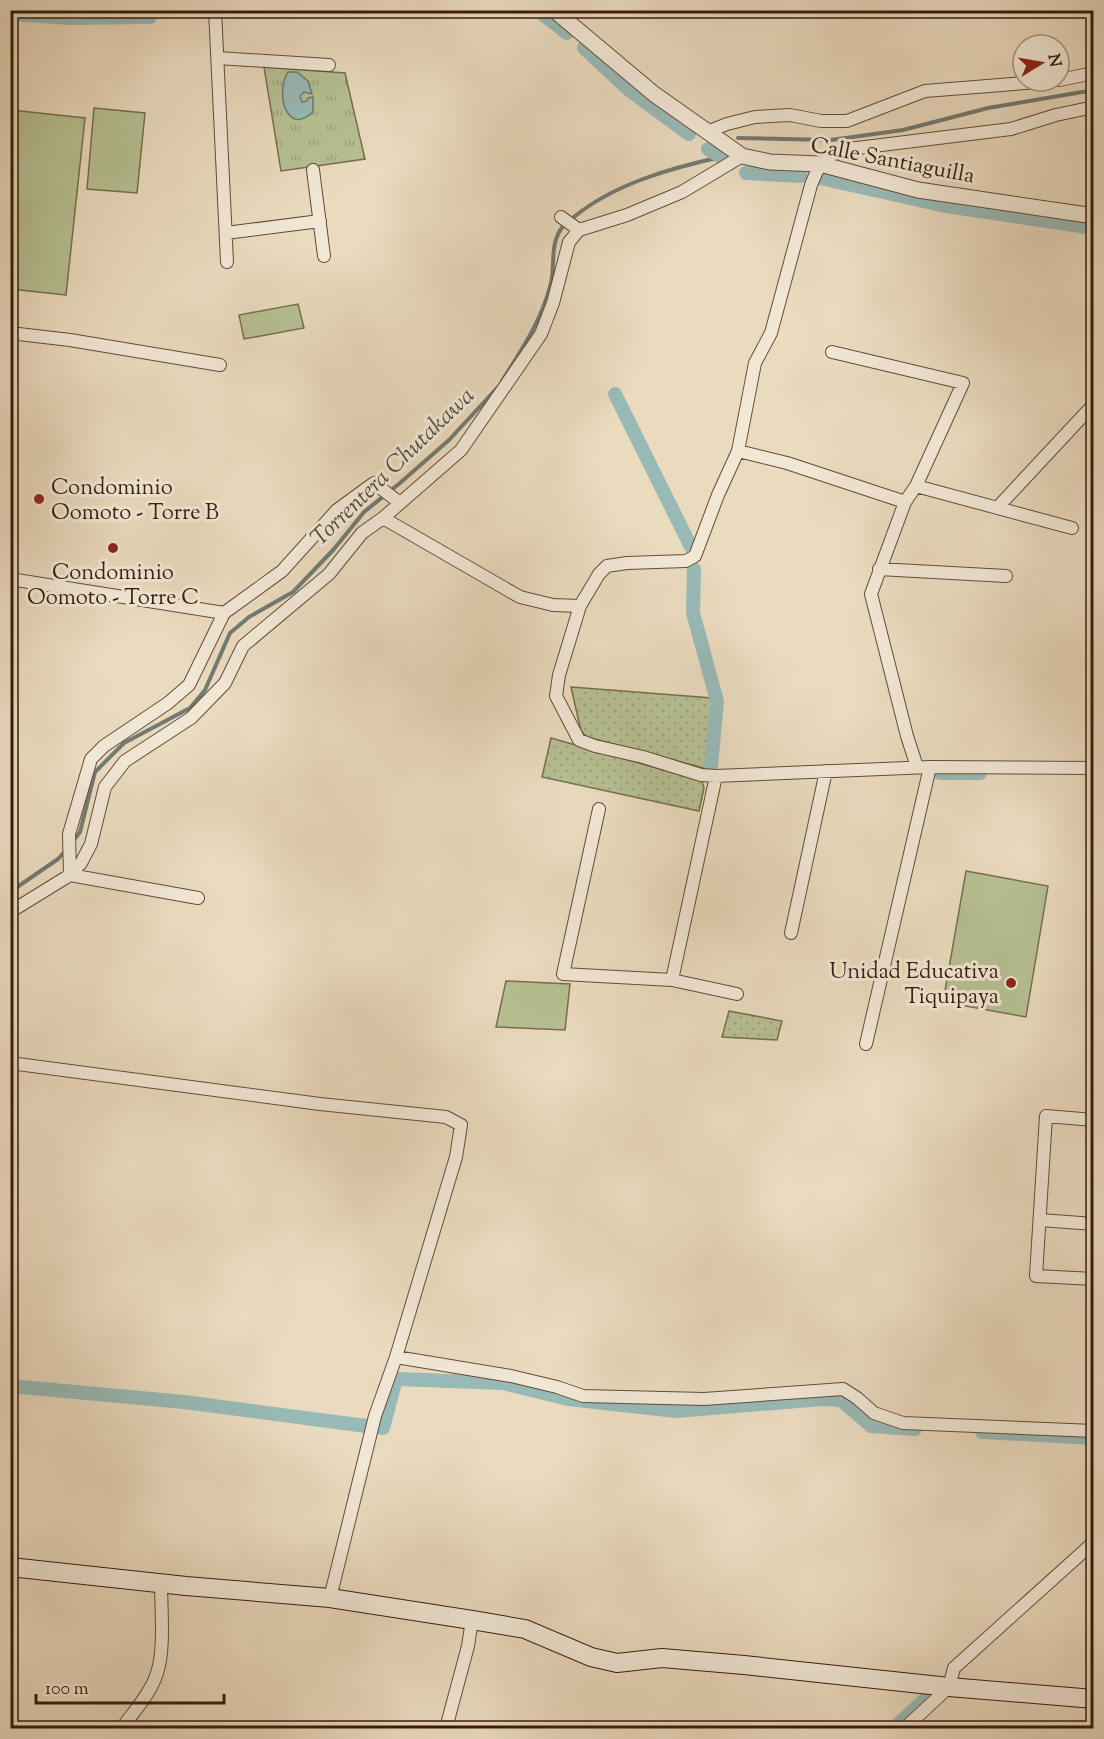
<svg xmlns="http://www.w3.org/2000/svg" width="1104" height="1739" viewBox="0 0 1104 1739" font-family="'Sorts Mill Goudy',serif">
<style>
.grass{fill:url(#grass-tufts);stroke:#776e4f;stroke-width:1.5}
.park{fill:url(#park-dots);stroke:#776e4f;stroke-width:1.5}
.pitch{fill:#b6c092;stroke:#776e4f;stroke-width:1.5}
.water{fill:#98bab7;stroke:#727a73;stroke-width:1.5}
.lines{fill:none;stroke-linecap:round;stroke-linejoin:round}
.stream{stroke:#727a73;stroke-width:4}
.canal{stroke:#98bab7;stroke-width:14}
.minor-casing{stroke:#644b38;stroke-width:14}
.tertiary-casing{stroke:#644b38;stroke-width:17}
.secondary-casing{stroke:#381b0c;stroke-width:20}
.minor{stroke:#f1e7d5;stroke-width:12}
.tertiary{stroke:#f1e7d5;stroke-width:15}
.secondary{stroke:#f1e7d5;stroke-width:18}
.poi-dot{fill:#8f2418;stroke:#f1e7d5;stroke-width:2}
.labels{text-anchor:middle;stroke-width:6;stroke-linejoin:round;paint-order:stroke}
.street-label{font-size:22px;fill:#381b0c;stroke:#f1e7d5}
.poi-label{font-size:22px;fill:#381b0c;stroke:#f1e7d5;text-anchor:start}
.water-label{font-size:24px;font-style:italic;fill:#554b3f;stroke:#f1e7d5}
</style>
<defs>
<pattern id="grass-tufts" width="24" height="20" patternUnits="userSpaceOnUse" patternTransform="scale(1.5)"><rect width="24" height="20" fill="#b6c092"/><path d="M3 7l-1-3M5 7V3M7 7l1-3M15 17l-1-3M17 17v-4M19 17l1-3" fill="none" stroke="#9da47d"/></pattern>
<pattern id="park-dots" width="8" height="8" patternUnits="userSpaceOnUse" patternTransform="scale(1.5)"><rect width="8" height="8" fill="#b6c092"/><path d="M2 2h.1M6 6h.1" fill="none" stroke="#9da47d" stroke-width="1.8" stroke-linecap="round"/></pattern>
</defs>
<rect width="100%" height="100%" fill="#eadabe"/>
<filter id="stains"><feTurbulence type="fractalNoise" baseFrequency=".00333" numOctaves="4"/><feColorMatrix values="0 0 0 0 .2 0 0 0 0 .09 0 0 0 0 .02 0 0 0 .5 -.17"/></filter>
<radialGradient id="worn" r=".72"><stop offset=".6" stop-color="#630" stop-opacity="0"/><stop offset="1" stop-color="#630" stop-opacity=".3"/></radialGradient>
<path class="grass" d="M 264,67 L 345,73 L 365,159 L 281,171 Z"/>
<path class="park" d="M 571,687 L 712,698 L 707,769 L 587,737 L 581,731 Z
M 551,738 L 702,781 L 704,788 L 699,811 L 542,777 Z
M 729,1011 L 782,1021 L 777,1040 L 722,1037 Z"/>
<path class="pitch" d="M 94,108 L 145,113 L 137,193 L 87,189 Z
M 11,110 L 85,118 L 66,295 L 11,289 Z
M 298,304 L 304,328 L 244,339 L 239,315 Z
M 966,871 L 1048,886 L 1026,1017 L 943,1002 Z
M 506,981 L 570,984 L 565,1030 L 496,1027 Z"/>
<path class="water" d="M 288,72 L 297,72 L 308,81 L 312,94 L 304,92 L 300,96 L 302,102 L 307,101 L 308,98 L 313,97 L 313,112 C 286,137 275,92 288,72 Z"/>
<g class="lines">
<path class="stream" d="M 738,138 L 831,140 L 903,130 L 988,108 L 1094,90
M 502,381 C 522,349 542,320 551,283 C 555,265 550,245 561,229 C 564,225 570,221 574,217 C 614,184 671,168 721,157
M 73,841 L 80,832 L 95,772 L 124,743 L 190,708 L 205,690 L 230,633 L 249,617 L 293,592 L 334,549 L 364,512 L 400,483 L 449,440 L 498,387
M 10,892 L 58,859 L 67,849"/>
<path class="canal" d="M 537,10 L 567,33
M 10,14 L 71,18 L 150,17
M 584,48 L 628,89 L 689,134
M 708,149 L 731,163
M 746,173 L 801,176
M 820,178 L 946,206 L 1094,228
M 615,394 L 691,547
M 694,569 L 693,613 L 717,701 L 711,766
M 940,773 L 980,773
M 10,1386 L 184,1402 L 366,1426
M 376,1427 L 383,1428 L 396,1379 L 503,1383 L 568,1399 L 676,1411 L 823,1399 L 841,1400 L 871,1426 L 915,1429
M 982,1432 L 1094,1438
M 894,1728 L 929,1696"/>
<defs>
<path id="minor" d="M 215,10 L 227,262
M 218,58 L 329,65
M 1059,80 L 1094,73
M 1094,107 L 1056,115 L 1011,129 L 849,149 C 821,157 822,159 811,185 L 771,333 L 755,363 L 738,451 L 718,495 L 695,556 L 686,561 L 627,563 L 607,566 L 599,574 L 580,606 L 559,675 L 556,696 L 579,740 L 595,746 L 643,757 L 701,775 L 716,776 L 930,767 L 1094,768
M 707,132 L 727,124 L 755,117 L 790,115 L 821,121 L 847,121 L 925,91 L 1051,81
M 313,170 L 324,256
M 561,217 L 579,230
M 226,233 L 320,221
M 10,333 L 70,340 L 220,365
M 832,352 L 963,383 L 916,486 L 905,502 L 871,594 L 907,736 L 917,767
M 738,451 L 787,463 L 905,502
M 916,486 L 1072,528
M 997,508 L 1094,404
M 383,518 L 520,597 L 553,605 L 580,606
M 879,569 L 1006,576
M 10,579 L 224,613
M 599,809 L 563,974 L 672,980 L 737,994
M 198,898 L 70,875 L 69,834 L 91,759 L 104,746 L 168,703 L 189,685 L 224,613 L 282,571 L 337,510 L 374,483 L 400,503
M 10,912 L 70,875 L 81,863 L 91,844 L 105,787 L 125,761 L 191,718 L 225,683 L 243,646 L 329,574 L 362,533 L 383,518 L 461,450 L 541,334 L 553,303 L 569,242 L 579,230 L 627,215 L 682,192 L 742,156
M 791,933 L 826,771
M 672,980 L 716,776
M 866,1044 L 930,767
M 10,1063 L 320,1104 L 446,1117 L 461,1125 L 456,1157 L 396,1357 L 375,1416 L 330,1598
M 1094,1120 L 1046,1116 L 1036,1276 L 1094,1279
M 1040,1220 L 1094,1224
M 396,1357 L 511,1376 L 557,1387 L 583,1396 L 704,1399 L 843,1389 L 857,1398 L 874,1413 L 903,1423 L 1094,1431
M 122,1728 C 134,1711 151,1693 157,1673 C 165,1650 161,1608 161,1583
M 446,1728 L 468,1646 L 472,1620
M 905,1728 L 949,1687 L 954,1668 L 1094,1542"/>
<path id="tertiary" d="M 554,10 L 654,94 L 742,156 L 770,162 L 820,164 L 918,190 L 1094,216"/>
<path id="secondary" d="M 10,1567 L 186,1586 L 330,1598 L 472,1620 L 525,1629 L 591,1657 L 617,1663 L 662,1658 L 744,1665 L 949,1687 L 1094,1699"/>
</defs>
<use href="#minor" class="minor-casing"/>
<use href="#tertiary" class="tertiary-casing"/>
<use href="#secondary" class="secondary-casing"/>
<use href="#minor" class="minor"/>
<use href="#tertiary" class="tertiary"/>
<use href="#secondary" class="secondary"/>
</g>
<g class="poi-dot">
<circle cx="39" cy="499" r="6"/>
<circle cx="113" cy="548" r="6"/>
<circle cx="1011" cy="983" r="6"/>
</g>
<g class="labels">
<g class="street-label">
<text transform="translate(893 159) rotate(11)" y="8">Calle Santiaguilla</text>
</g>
<g class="poi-label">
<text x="51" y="494">Condominio<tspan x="51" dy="25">Oomoto - Torre B</tspan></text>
<text x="113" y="579" text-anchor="middle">Condominio<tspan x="113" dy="25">Oomoto - Torre C</tspan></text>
<text x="999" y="978" text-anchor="end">Unidad Educativa<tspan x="999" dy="25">Tiquipaya</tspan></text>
</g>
<g class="water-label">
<text transform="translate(392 466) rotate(-44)" y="8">Torrentera Chutakawa</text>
</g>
</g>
<rect width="1104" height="1739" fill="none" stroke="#eadabe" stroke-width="36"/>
<rect x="12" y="12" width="1080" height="1715" fill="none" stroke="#381b0c" stroke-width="3"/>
<rect x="18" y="18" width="1068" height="1703" fill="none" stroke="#381b0c" stroke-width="1.5"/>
<g transform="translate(1041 63) rotate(79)"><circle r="28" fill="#f1e7d5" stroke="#a79585" stroke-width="1.5"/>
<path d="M0-4.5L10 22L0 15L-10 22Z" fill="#8f2418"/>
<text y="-9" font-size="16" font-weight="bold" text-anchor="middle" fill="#381b0c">N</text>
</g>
<path d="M36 1694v9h188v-9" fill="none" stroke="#381b0c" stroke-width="3"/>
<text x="45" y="1694" font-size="18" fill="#381b0c" stroke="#f1e7d5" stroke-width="4.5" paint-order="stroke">100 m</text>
<rect width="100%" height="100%" filter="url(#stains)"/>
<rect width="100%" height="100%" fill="url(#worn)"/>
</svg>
